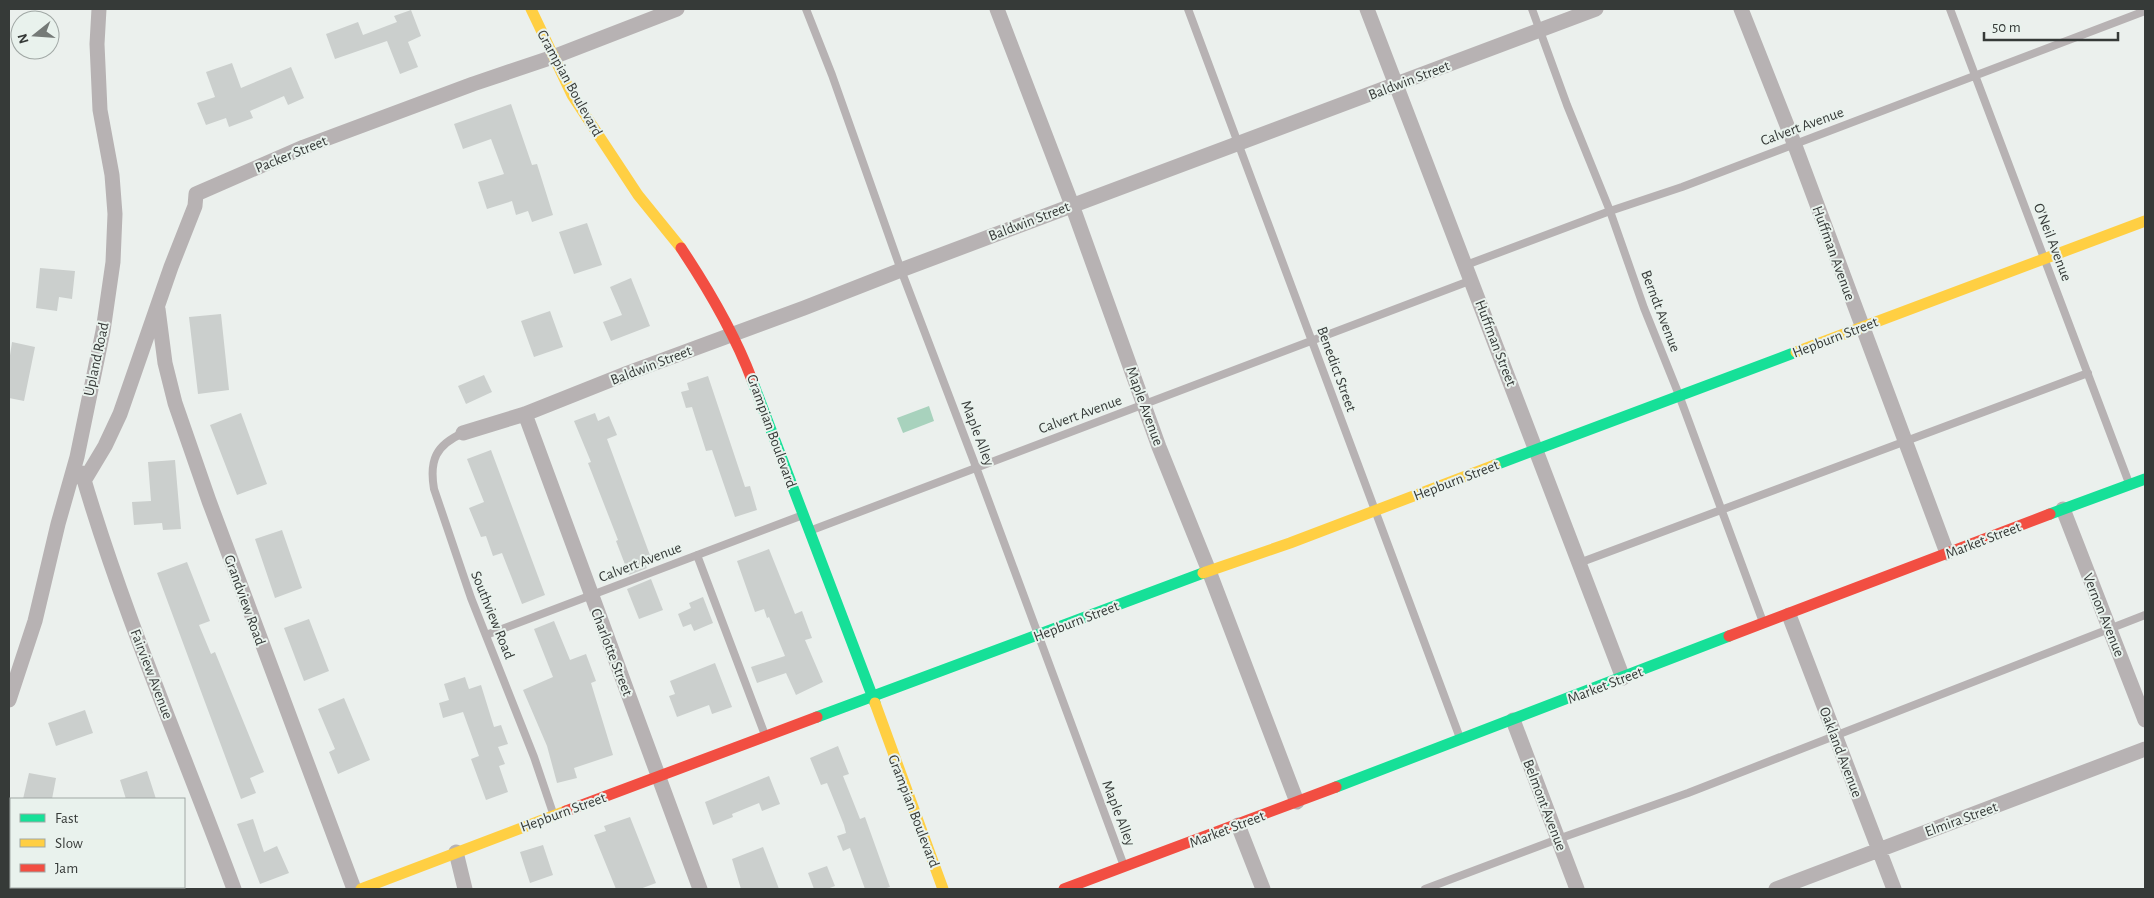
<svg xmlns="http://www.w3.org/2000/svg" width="2154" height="898" viewBox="0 0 2154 898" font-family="'Alegreya Sans',sans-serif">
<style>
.water{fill:#a8d2bd}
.building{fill:#cbcfcd}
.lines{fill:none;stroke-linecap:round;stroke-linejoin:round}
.lane{stroke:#b7b2b3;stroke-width:8}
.street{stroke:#b7b2b3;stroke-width:15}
.fast{stroke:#16e098;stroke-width:11}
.slow{stroke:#ffcf43;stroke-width:11}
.jam{stroke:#f24e42;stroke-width:11}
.labels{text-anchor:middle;stroke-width:4;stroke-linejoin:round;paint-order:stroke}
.street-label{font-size:15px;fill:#363a38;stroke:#e9f2ed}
</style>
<rect width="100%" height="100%" fill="#ebf0ed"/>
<path class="water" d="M 929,406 L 934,421 L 903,433 L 897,418 Z"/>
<path class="building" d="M 411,10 L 421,36 L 408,42 L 418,67 L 400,74 L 387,41 L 335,59 L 326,34 L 358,22 L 363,35 L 397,22 L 394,16 Z
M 232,63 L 241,88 L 291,67 L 304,98 L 288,105 L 284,96 L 250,111 L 253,118 L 229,127 L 226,118 L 206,125 L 197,103 L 215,97 L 206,72 Z
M 511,104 L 532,165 L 537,164 L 553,215 L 532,222 L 528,211 L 516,215 L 512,201 L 487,209 L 478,182 L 504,174 L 491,139 L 463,149 L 454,124 Z
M 587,223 L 602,265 L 574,274 L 559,232 Z
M 40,268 L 75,271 L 72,299 L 59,297 L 57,311 L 36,308 Z
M 631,278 L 650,326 L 611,341 L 603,322 L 622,315 L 610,287 Z
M 550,311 L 563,347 L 534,357 L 521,321 Z
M 221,314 L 229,390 L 198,394 L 189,317 Z
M 12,342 L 35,347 L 24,401 L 9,398 L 9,362 Z
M 484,375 L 492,392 L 466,404 L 458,386 Z
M 708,376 L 745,487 L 750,486 L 757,510 L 735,517 L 712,450 L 706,451 L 692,407 L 686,408 L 681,392 L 689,390 L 687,383 Z
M 241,413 L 267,484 L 237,495 L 210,425 Z
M 595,413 L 598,421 L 609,416 L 617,435 L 607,439 L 651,558 L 644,561 L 647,568 L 629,575 L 616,541 L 618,540 L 588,463 L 591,462 L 574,421 Z
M 491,450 L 545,595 L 522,604 L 502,553 L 493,556 L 486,536 L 481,537 L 469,508 L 484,502 L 467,459 Z
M 175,460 L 181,529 L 163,530 L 162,523 L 134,525 L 132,502 L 151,501 L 148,462 Z
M 282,530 L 302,588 L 275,598 L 255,539 Z
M 769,549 L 795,614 L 802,611 L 812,638 L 805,640 L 823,682 L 796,695 L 786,673 L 757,683 L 751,667 L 785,656 L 769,617 L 767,618 L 764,609 L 755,612 L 737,561 Z
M 187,562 L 210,621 L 199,625 L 211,654 L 215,652 L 264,772 L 250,778 L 256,793 L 241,799 L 157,573 Z
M 651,579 L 663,610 L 639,619 L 627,589 Z
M 703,597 L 713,623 L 694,631 L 691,624 L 683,627 L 678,614 L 691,608 L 689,603 Z
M 309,619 L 329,671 L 304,681 L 284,628 Z
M 554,621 L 570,660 L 586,654 L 596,681 L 591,683 L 613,755 L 574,768 L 577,778 L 557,783 L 547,746 L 523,690 L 553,677 L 534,629 Z
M 715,663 L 732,707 L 712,714 L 709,705 L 677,717 L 669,696 L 675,694 L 670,681 Z
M 465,677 L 469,689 L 481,685 L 494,727 L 501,725 L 508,744 L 498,747 L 505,764 L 499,766 L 508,792 L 486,800 L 471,759 L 479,756 L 463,712 L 443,718 L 439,703 L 449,700 L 444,684 Z
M 344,698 L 370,760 L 338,774 L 329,752 L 335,749 L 318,709 Z
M 85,710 L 93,733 L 56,746 L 48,723 Z
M 838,746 L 849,774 L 843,776 L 860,819 L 865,817 L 890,887 L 883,889 L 865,889 L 850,848 L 843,851 L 837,836 L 846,833 L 844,825 L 827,783 L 821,785 L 810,758 Z
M 147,771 L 156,799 L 126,799 L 120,780 Z
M 29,773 L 56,778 L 52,799 L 23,799 Z
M 769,776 L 780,804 L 762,811 L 759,803 L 732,814 L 733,817 L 713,825 L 705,802 Z
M 630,817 L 656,883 L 640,889 L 616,889 L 594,835 L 606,831 L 604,826 Z
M 253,819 L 264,852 L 277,846 L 289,873 L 260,884 L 237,824 Z
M 543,845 L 553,875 L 530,883 L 520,852 Z
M 763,847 L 779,889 L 741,889 L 732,859 Z
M 827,866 L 835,886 L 827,889 L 814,889 L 808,873 Z"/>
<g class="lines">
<path class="lane" d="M 806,9 L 832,75 L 901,270 L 976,467 L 1124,866
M 1188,9 L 1460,738
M 1532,9 L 1567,105 L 1610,211 L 1644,308 L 1679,395 L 1763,622
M 1950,9 L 2129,483
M 1466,265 L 1610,211 L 1682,187 L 2145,11
M 463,433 C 436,445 429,460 434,489 L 471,598 L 534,757 L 554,816
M 812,530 L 1472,280
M 697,555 L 765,735
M 1579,563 L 2088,373
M 486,635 L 803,515
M 1425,889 L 1558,839 L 1688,793 L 2145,615"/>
<path class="street" d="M 997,9 L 1072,205 L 1159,447 L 1209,571 L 1297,802
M 1367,9 L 1623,678
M 1741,9 L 1794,143 L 1947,553
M 158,309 L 165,363 L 175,403 L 209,501 L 354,889
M 525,414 L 700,889
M 463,433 L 525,414 L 628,373 L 804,308 L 901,270 L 1596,9
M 82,473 C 123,614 183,751 234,889
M 84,481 L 105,446 L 120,414 L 171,267 L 195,206 L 196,194 L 304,147 L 473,84 L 553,57 L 677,9
M 2063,509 L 2145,720
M 1789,615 L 1894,889
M 9,700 L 35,621 L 58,524 L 77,457 L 103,331 L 113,262 L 115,214 L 112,175 L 100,110 L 97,44 L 99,9
M 1513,720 L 1577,889
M 1238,825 L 1263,889
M 456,852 L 465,889
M 1776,889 L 2145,749"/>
<path class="fast" d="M 752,380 L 875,703
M 1495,465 L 1796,352
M 2050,514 L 2145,479
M 817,717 L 1203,573
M 1336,787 L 1729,636"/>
<path class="slow" d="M 531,9 L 572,95 L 638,195 L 681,248
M 1796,352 L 2145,221
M 1203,573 L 1290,543 L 1495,465
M 875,703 L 943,889
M 361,889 L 566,811"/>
<path class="jam" d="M 681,248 C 709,290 734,332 752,380
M 1729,636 L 2050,514
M 566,811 L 817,717
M 1064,889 L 1336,787"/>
</g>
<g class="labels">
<g class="street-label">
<text transform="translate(1409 80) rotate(-21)" y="5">Baldwin Street</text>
<text transform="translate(570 83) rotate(61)" y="5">Grampian Boulevard</text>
<text transform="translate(1802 126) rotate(-20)" y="5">Calvert Avenue</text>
<text transform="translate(291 154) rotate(-22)" y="5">Packer Street</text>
<text transform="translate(1029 221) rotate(-21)" y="5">Baldwin Street</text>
<text transform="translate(2053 242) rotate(69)" y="5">O'Neil Avenue</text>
<text transform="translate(1834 253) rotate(70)" y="5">Huffman Avenue</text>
<text transform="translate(1661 311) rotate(69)" y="5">Berndt Avenue</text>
<text transform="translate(1835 337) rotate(-21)" y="5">Hepburn Street</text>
<text transform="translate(1496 343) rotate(69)" y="5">Huffman Street</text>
<text transform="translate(96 359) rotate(-78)" y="5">Upland Road</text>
<text transform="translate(651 365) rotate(-21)" y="5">Baldwin Street</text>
<text transform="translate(1337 369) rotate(70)" y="5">Benedict Street</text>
<text transform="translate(1145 406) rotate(70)" y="5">Maple Avenue</text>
<text transform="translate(1080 414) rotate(-20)" y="5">Calvert Avenue</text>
<text transform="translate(772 431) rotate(70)" y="5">Grampian Boulevard</text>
<text transform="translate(978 433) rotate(69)" y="5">Maple Alley</text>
<text transform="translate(1456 480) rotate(-21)" y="5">Hepburn Street</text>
<text transform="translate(1983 540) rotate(-21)" y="5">Market Street</text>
<text transform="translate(640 562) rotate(-21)" y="5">Calvert Avenue</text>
<text transform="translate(245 600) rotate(70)" y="5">Grandview Road</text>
<text transform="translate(493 615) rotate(68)" y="5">Southview Road</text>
<text transform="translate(2104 615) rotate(68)" y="5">Vernon Avenue</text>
<text transform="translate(1076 621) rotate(-21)" y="5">Hepburn Street</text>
<text transform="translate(612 652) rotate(69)" y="5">Charlotte Street</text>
<text transform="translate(152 674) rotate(69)" y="5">Fairview Avenue</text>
<text transform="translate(1605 685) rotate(-21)" y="5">Market Street</text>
<text transform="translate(1841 752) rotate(69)" y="5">Oakland Avenue</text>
<text transform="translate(1545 805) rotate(69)" y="5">Belmont Avenue</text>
<text transform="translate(914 811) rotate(69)" y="5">Grampian Boulevard</text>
<text transform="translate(563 812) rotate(-20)" y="5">Hepburn Street</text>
<text transform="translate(1119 813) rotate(69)" y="5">Maple Alley</text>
<text transform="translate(1961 819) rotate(-20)" y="5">Elmira Street</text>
<text transform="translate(1227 829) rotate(-21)" y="5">Market Street</text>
</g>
</g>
<rect width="2154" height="898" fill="none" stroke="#363a38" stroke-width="20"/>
<rect x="10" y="798" width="175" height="90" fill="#e9f2ed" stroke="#a1a8a5"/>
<rect x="20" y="814" width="25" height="8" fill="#16e098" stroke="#a1a8a5"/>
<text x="55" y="823" font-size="15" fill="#363a38">Fast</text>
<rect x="20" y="839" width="25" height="8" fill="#ffcf43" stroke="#a1a8a5"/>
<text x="55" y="848" font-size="15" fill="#363a38">Slow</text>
<rect x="20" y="864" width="25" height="8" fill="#f24e42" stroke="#a1a8a5"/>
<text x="55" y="873" font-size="15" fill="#363a38">Jam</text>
<g transform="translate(35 35) rotate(253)"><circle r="24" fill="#e9f2ed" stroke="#a1a8a5"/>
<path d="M0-4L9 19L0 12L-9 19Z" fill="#757a77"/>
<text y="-8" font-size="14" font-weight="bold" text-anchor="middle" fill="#363a38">N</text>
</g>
<path d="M1984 32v8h134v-8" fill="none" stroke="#363a38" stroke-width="2.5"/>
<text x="1992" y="32" font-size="15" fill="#363a38" stroke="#e9f2ed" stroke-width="4" paint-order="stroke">50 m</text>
</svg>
